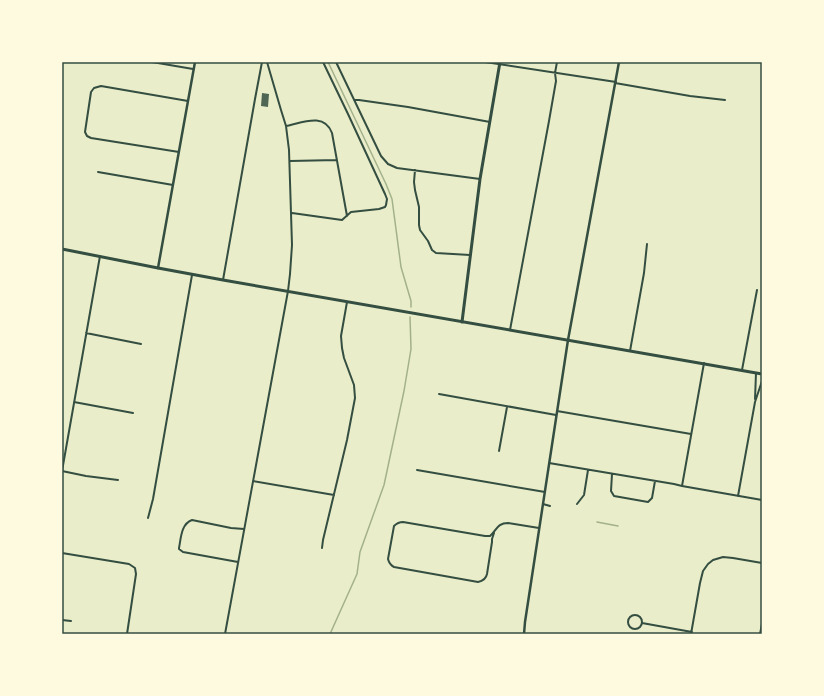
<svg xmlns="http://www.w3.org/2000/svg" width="824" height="696" viewBox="0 0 824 696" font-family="Ubuntu,sans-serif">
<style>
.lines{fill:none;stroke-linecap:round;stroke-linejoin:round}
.stream{stroke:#a3b18a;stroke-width:1.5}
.building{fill:#4f6655}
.minor{stroke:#344e41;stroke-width:2}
.tertiary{stroke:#344e41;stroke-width:2.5}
.secondary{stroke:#344e41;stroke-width:3}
.neatline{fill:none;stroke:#344e41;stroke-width:1.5}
</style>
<rect width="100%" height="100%" fill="#e9edc9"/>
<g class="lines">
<path class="stream" d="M 328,62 L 386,184 L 392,199 L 401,267 L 411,301 L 411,307
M 597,522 L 618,526
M 330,634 L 357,574 L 360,552 L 384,485 L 404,391 L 411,349 L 410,317"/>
</g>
<path class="building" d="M 262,93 L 269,94 L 268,107 L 261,106 Z"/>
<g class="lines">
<path class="minor" d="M 152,62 L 193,69
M 336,62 L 381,156 L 388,164 L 397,168 L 480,179
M 485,62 L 616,82
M 615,83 L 690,96 L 725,100
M 355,100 L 359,100 L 408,107 L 490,122
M 286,126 C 302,123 324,112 332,133 L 347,216
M 179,152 L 91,138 L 87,136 L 85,132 L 91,92 L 94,88 L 101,86 L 188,101
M 290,161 L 337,160
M 415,170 L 414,182 L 415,190 L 419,207 L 419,225 L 420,230 L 428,241 L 432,250 L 436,253 L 470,255
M 98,172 L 173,185
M 292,213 L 342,220 L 351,212 L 379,209 L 385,207 L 386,205 L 387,199 L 385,194 L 348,114 L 323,62
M 223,280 L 255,99 L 262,62
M 510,330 L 549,121 L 556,81 L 555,73 L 557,62
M 86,333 L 141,344
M 630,351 L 644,273 L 647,244
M 742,370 L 757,290
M 439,394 L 556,415
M 755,399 L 756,373
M 74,402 L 133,413
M 557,411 L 691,434
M 499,451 L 507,407
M 549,463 L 674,484 L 682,486 L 762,500
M 417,470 L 545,492
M 62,471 L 100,256
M 62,471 L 86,476 L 118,480
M 612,474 L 611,491 L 614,496 L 648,502 L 652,498 L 655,481
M 253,481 L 334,495
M 682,486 L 704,363
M 738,496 L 755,402 L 762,381
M 543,504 L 550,506
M 577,504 L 584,495 L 588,470
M 148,518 L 153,499 L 192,275
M 494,533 L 492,539 L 492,542 L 487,574 C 486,579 483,581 478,582 L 394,567 C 390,565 389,563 388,559 L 394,526 C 397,523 399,522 403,522 L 485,536 L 490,536 C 497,530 497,523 508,523 L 539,528
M 322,548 L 323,540 L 347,440 L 355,398 L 354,385 L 344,358 L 342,348 L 341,336 L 347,302
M 62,553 L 129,564 L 135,568 L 136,574 L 127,634
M 238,562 L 183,552 L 179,549 L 179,548 C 181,538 181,524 192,520 L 231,528 L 244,529
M628 622a7 7 0 1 1 14 0a7 7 0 1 1-14 0Z
M 62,620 L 71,621
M 642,623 L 692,632
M 225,634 L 288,291 L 290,274 L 292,245 L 289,150 L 286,126 L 281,110 L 267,62
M 691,634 L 700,583 L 703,571 L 708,564 L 713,560 L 723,557 L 733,558 L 762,563
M 760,634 L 762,624"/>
<path class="tertiary" d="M 158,268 L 195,62
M 524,634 L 525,622 L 568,340 L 619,62"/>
<path class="secondary" d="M 62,249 L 158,268 L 223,280 L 762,374
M 462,322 L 480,179 L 500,62"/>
</g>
<rect width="824" height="696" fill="none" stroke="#fefae0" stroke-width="126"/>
<rect x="63" y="63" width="698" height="570" class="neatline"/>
</svg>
